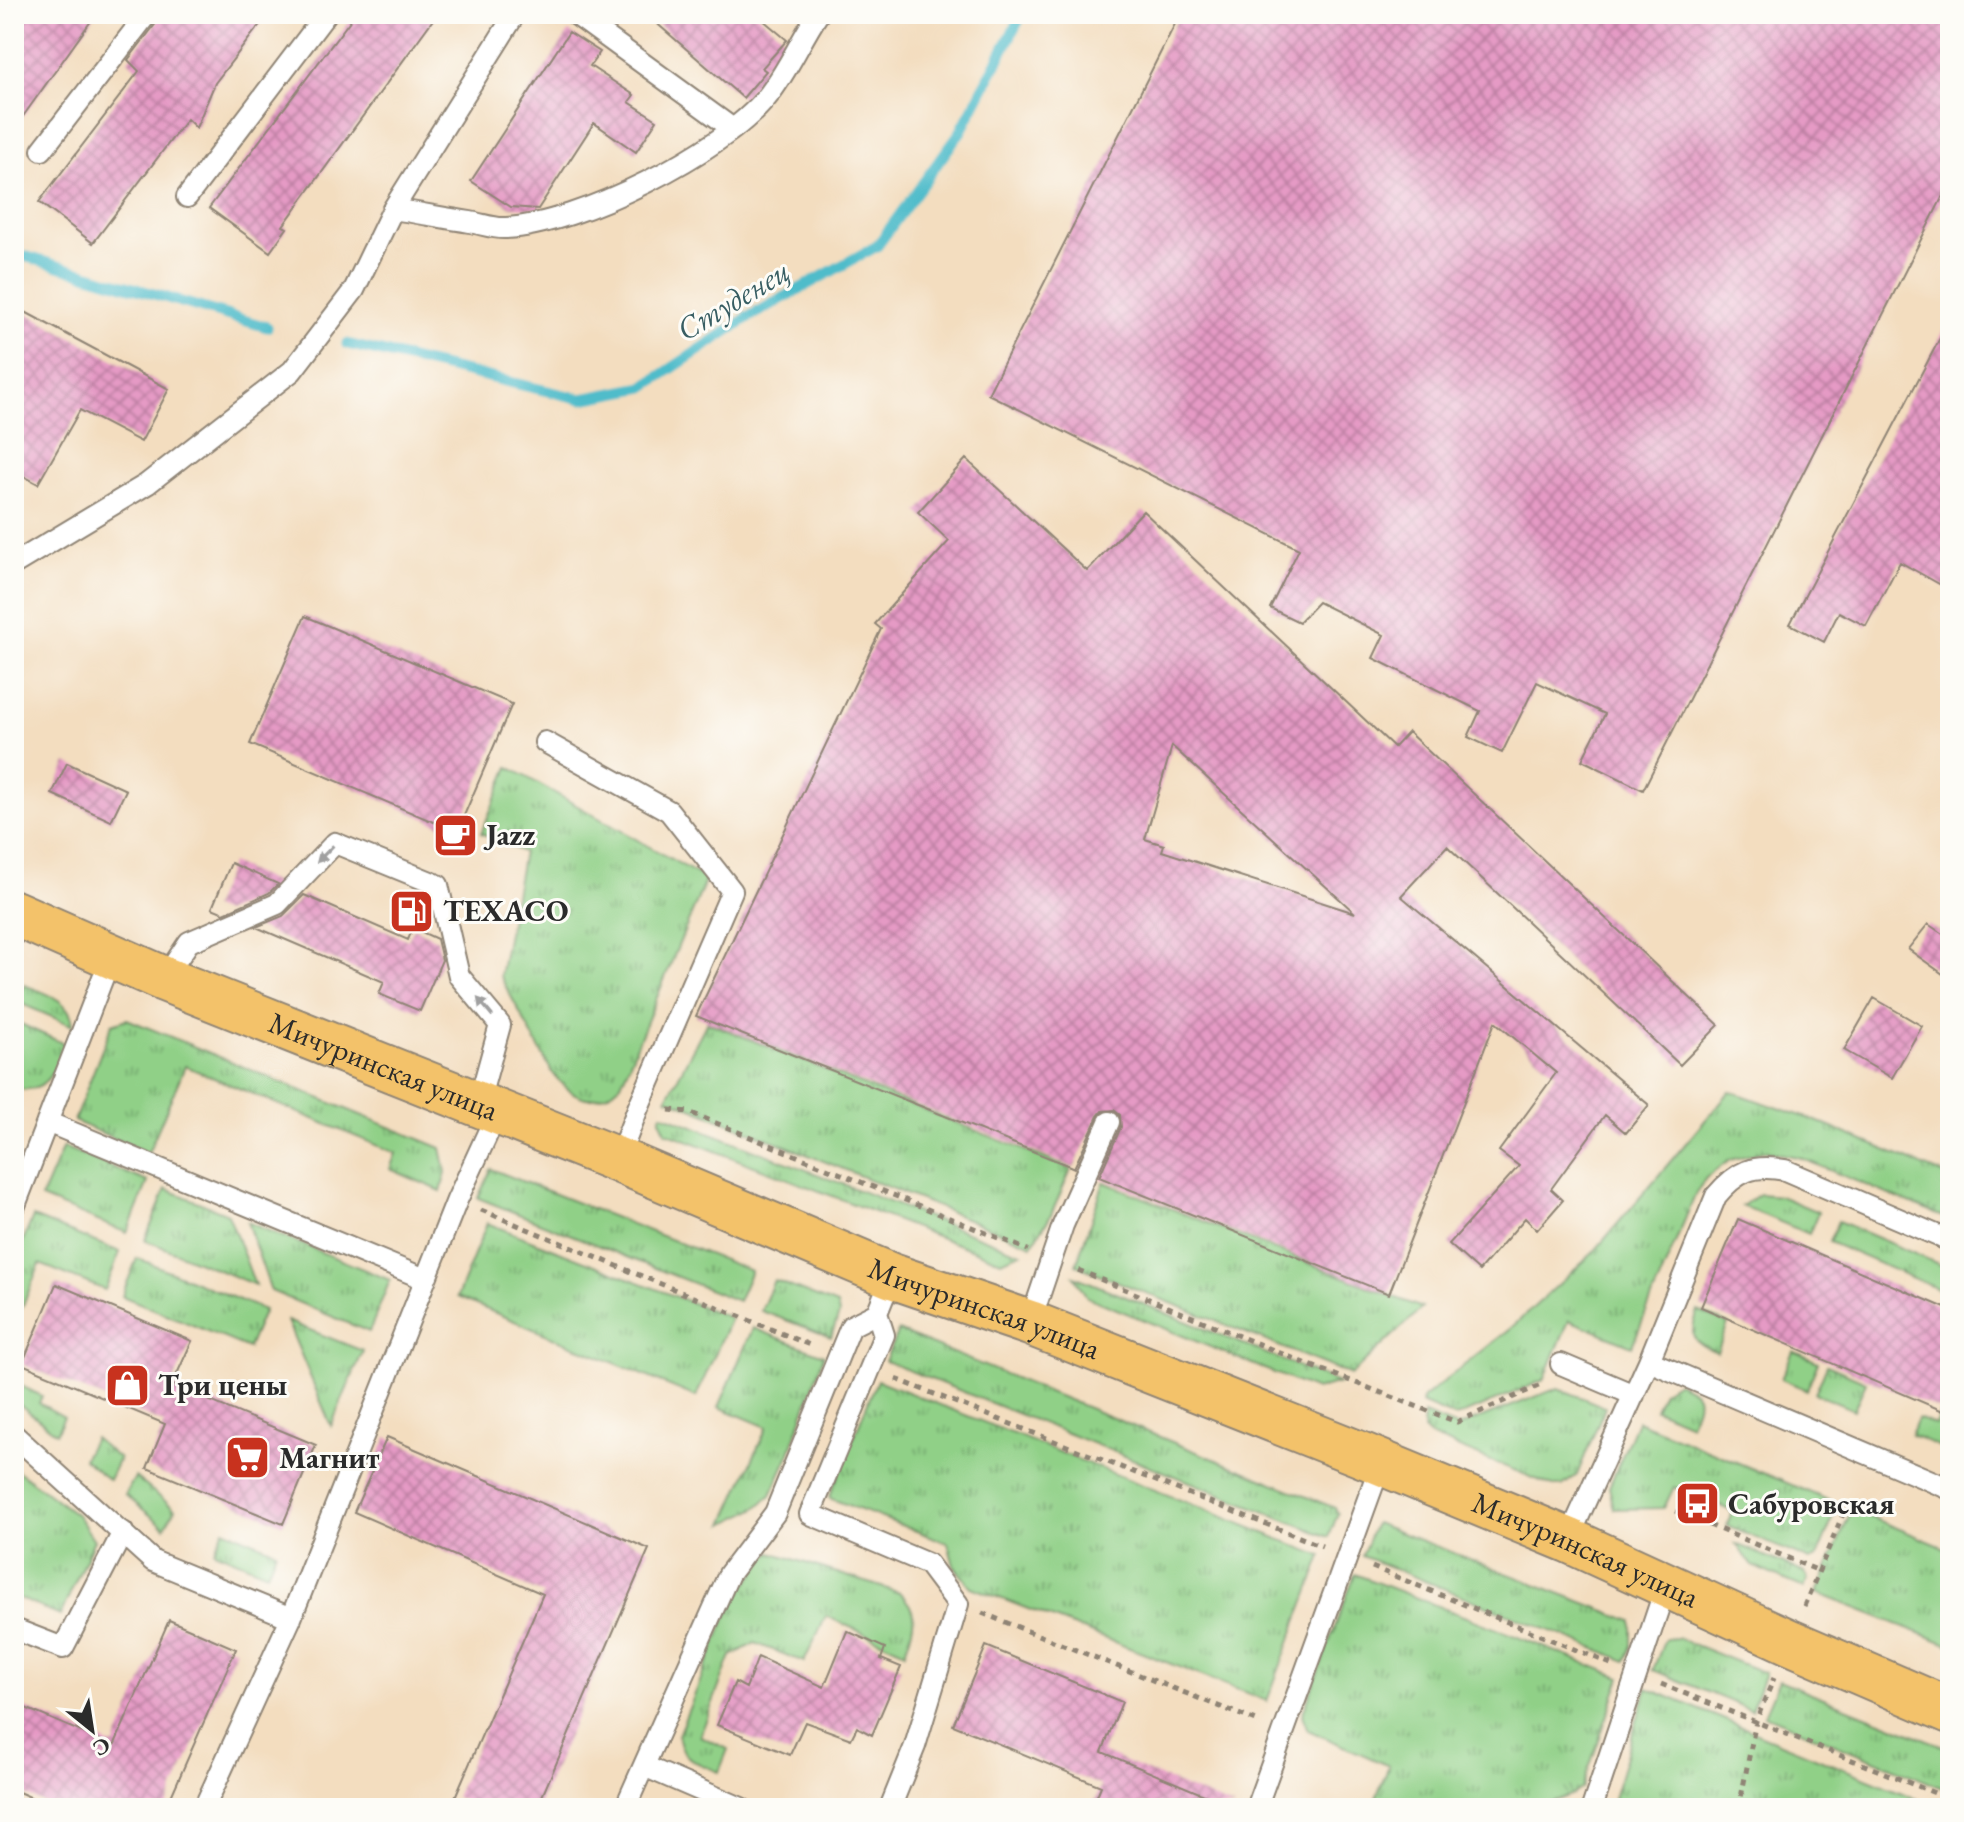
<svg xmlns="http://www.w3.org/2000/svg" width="1964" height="1822" viewBox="0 0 1964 1822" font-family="'EB Garamond',serif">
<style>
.grass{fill:url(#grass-tufts);stroke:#5e7e59;stroke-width:2}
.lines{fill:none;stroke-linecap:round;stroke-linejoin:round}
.stream{stroke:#50bcca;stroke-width:11}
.building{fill:url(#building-cross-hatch);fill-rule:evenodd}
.service-casing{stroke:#8f8475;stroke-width:24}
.primary-casing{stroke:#8f8475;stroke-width:48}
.path{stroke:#8f8475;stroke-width:5;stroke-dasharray:6 6;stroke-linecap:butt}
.service{stroke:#fff;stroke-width:20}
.primary{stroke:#f3c26a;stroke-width:44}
.oneway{fill:#a0a0a0}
.labels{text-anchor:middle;stroke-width:6;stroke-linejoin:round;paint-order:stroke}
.poi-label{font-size:30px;font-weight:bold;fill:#2b2b2b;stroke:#fdfcf7;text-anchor:start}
.street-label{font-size:30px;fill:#2b2b2b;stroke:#fdfcf7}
.water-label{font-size:32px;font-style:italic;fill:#385e63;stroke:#fdfcf7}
</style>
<defs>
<pattern id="grass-tufts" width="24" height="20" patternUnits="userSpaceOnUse" patternTransform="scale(2)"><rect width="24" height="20" fill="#90d087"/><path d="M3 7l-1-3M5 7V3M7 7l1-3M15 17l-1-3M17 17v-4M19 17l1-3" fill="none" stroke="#76a96f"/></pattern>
<pattern id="building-cross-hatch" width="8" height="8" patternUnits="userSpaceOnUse" patternTransform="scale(2)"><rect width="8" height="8" fill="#e59ac5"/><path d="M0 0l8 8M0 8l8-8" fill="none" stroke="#ba7ea0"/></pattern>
</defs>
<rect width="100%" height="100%" fill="#fdfcf7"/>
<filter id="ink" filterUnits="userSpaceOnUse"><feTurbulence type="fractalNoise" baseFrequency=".0125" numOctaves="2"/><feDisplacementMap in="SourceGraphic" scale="16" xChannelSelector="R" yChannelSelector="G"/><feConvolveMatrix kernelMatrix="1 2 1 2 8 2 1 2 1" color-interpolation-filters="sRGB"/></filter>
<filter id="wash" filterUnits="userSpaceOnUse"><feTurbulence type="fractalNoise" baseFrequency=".006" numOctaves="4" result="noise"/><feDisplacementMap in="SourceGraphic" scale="32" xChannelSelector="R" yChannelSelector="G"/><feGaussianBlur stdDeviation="1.8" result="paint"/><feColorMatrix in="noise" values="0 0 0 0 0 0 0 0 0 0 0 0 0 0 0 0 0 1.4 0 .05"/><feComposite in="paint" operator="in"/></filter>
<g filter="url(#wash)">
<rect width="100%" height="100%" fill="#f3ddbf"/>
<path class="grass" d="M 509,767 L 706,879 L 621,1084 C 594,1109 572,1099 552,1072 L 500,976 L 523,852 L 481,833 Z
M 24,985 C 46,993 72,1000 73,1026 L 17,1002 Z
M 127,1019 L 441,1148 L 446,1172 L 441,1191 L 390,1169 L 396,1153 L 185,1066 L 148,1153 L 74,1121 L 112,1024 Z
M 14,1021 L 67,1045 C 55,1069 46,1096 14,1088 Z
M 707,1022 L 1071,1169 L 1051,1215 L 1032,1245 L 667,1098 Z
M 1730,1091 L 1816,1121 L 1950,1177 L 1950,1220 L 1798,1157 L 1764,1151 L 1730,1160 L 1706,1178 L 1696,1193 L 1632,1346 L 1569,1320 L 1544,1380 L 1459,1416 L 1454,1417 L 1421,1403 L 1423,1398 L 1511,1328 L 1593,1253 Z
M 662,1114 L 1021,1253 L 1001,1261 L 666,1132 L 660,1119 Z
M 63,1147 L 148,1182 L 127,1233 L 41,1198 Z
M 491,1169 L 751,1271 L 738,1301 L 478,1198 Z
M 1104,1182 L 1422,1308 L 1351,1375 L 1076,1265 Z
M 166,1189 L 228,1214 L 255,1285 L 145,1240 Z
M 1760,1194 L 1780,1196 L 1818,1212 L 1809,1234 L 1742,1206 Z
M 33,1217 L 120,1252 L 105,1290 L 40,1264 L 15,1324 L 14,1262 Z
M 1838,1221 L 1950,1269 L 1950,1280 L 1945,1292 L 1829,1242 Z
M 247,1222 L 390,1280 L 369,1332 L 271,1291 Z
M 487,1223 L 731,1318 L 696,1397 L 457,1297 Z
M 137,1258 L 264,1310 L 248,1348 L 122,1296 Z
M 1074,1276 L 1339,1383 L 1316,1390 L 1087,1297 Z
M 774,1280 L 837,1305 L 839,1314 L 831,1337 L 761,1311 Z
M 1698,1311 L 1728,1324 L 1717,1352 C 1692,1342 1688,1337 1698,1311 Z
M 287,1321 L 363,1351 L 331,1426 Z
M 753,1328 L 824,1355 L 789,1455 L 771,1495 L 755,1509 L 724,1524 L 767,1427 L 719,1407 Z
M 898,1331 L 1335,1508 L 1338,1513 L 1329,1537 L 885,1361 Z
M 1793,1351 L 1818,1362 L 1807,1390 L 1781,1379 Z
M 1827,1365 L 1866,1382 L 1854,1410 L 1815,1394 Z
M 14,1374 L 19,1377 L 17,1384 L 42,1396 L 39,1403 L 64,1417 L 56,1433 L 14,1400 Z
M 877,1380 L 1322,1556 L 1267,1701 L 971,1587 L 954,1566 L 948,1543 L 829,1498 Z
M 1677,1382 C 1704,1393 1700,1400 1690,1424 L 1655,1409 L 1663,1391 Z
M 1558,1388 L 1605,1407 L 1577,1475 L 1562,1486 L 1553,1486 L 1427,1435 L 1423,1430 L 1424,1414 L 1454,1426 L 1461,1426 Z
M 1940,1413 L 1950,1417 L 1950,1451 L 1911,1435 L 1918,1418 L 1935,1425 Z
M 1637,1421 L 1833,1502 L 1837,1509 L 1817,1557 L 1810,1560 L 1727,1526 L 1732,1511 L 1674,1487 L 1664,1508 L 1614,1509 L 1609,1487 Z
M 94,1438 L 119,1459 L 109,1480 L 83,1459 Z
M 14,1468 L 78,1516 L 94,1540 L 60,1616 L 14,1596 Z
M 135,1477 L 175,1509 L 165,1527 L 125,1495 Z
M 1856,1511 L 1950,1550 L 1950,1645 L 1817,1593 L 1850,1513 Z
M 1375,1523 L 1632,1621 L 1632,1645 L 1626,1661 L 1362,1556 Z
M 224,1529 L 276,1551 L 267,1573 L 214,1551 Z
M 1736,1544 L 1805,1573 L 1808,1580 L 1804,1588 L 1752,1566 Z
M 771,1552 L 900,1593 C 921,1613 913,1627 905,1652 L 826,1616 L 804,1662 L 755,1643 L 731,1656 L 700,1736 L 728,1749 L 719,1772 C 696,1762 683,1762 678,1735 L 727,1616 L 743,1589 Z
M 1355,1574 L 1621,1677 L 1582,1788 L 1573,1794 L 1535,1808 L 1372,1808 L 1389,1766 L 1308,1730 L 1302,1715 Z
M 1677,1638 L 1765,1673 L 1751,1710 L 1653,1670 L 1665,1639 Z
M 1779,1680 L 1950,1749 L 1950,1791 L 1764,1715 Z
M 1647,1688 L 1939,1808 L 1610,1808 Z"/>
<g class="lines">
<path class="stream" d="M 14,253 L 267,327
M 347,344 L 582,399 L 644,387 L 747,318 L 877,246 L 961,131 L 1022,14"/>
</g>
<g id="blocks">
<path class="building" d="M 14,14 L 96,14 L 14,129 Z
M 160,14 L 268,14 L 215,83 L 196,128 L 187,119 L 93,243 L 39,202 L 139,71 L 128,60 L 157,22 Z
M 355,14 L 437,14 L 283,226 L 287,228 L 270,252 L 209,208 Z
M 646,14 L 756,14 L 787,40 L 762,68 L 766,71 L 743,98 Z
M 1180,14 L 1950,14 L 1950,182 L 1643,790 L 1582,760 L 1605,714 L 1537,682 L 1502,753 L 1468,737 L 1480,711 L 1373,658 L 1384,635 L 1318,602 L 1299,622 L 1270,608 L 1299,549 L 988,394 Z
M 569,32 L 600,52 L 590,66 L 634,95 L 629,102 L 657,120 L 636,152 L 594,123 L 538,209 L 511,207 L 471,181 Z
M 14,306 L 169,389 L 141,442 L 80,410 L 38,484 L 14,471 Z
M 1950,319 L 1950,590 L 1900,562 L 1866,626 L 1839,612 L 1824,642 L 1790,624 Z
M 966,459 L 1087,571 L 1143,511 L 1394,747 L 1408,732 L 1719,1025 L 1680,1065 L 1447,846 L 1401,896 L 1649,1105 L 1626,1133 L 1605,1115 L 1551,1189 L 1563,1200 L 1537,1230 L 1525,1218 L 1479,1271 L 1449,1244 L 1519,1166 L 1499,1151 L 1556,1073 L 1495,1022 L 1389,1294 L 1099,1177 L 1121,1127 L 1120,1115 L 1114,1110 L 1102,1111 L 1098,1116 L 1074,1168 L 1072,1167 L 696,1016 L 881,629 L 875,624 L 949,541 L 918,512 ZM 1172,746 L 1355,913 L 1162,851 L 1164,845 L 1145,839 Z
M 305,616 L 512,704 L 457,832 L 250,744 Z
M 67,763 L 126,790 L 111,821 L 52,794 Z
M 231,863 L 278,884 L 269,893 L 224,913 L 212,908 Z
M 304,895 L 408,940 L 413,928 L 437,939 L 442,960 L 420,1011 L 379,994 L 384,982 L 256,927 L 283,916 Z
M 1928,924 L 1950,939 L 1950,979 L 1908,949 Z
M 1874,998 L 1922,1026 L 1892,1078 L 1844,1050 Z
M 1738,1219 L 1950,1310 L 1950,1414 L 1701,1307 Z
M 56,1284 L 192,1341 L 172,1385 L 316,1445 L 283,1524 L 147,1468 L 165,1424 L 22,1364 Z
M 387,1437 L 649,1549 L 537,1808 L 481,1808 L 455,1797 L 543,1594 L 354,1512 Z
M 169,1620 L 236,1649 L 166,1808 L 55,1808 L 14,1790 L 14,1703 L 114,1746 Z
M 847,1631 L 885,1648 L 881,1659 L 901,1667 L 872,1735 L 857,1727 L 851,1739 L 805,1722 L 790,1755 L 717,1725 L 735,1682 L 746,1688 L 758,1657 L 824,1687 Z
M 986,1646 L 1122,1702 L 1102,1752 L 1235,1808 L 1092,1808 L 1101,1786 L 953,1725 Z"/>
</g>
</g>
<g filter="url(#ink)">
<use href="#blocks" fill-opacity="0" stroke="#8f8475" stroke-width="2"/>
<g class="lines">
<defs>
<path id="service" d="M 575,14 L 733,129
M 42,150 L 147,14
M 187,197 L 326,14
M 393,209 L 515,14
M 14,564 L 147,484 L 292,371 L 354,290 L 393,209 C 419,213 444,218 470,222 C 482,224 495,229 506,228 C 577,225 723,152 767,97 C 788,71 800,41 818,14
M 545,742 L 669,811 L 732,891 L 638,1108 L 618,1160
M 164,979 L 189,942 L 277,904 L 335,843 L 438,885 L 459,976 L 500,1025 L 478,1105
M 47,1122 L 425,1279
M 14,1208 L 112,954
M 1030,1323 L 1063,1225 L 1109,1122
M 1649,1361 L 1950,1489
M 1561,1364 L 1634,1395
M 14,1435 L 153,1561 L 291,1618
M 1568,1540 L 1649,1361 L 1716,1196 C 1737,1171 1753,1164 1785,1170 L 1950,1241
M 14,1629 L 63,1648 L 123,1532
M 644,1766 L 741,1808
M 204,1808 L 291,1618 L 457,1200 L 497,1113
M 625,1808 L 729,1574 L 775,1513 L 851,1326 L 877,1313
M 890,1808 L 915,1746 L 958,1604 L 928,1564 L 810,1514 L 884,1335 L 877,1313 L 892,1276
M 1256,1808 L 1381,1463
M 1592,1808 L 1666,1586"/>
<g id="primary">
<path id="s1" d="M 14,913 L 164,979 L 618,1160 L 892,1276 L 1030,1323 L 1365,1456 L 1568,1540 L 1790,1642 L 1950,1711"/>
</g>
</defs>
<use href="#service" class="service-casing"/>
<use href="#primary" class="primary-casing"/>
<path class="path" d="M 669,1110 L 689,1112 L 1028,1250
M 481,1210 L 812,1346
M 1078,1270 L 1317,1368 L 1457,1422 L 1543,1384
M 896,1379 L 1322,1546
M 1676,1511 L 1819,1571
M 1372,1567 L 1611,1664
M 1804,1606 L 1849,1500
M 982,1613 L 1259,1722
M 1661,1684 L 1950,1799
M 1739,1808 L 1756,1721 L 1774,1678"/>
<use href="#service" class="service"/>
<use href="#primary" class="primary"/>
</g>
<defs><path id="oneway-solid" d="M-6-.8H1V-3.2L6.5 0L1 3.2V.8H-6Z" transform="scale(2)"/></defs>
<g class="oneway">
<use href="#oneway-solid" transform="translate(325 854) rotate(134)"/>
<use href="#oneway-solid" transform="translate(485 1007) rotate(-130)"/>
</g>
</g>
<defs>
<symbol id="cafe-square" viewBox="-11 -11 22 22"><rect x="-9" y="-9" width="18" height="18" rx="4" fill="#c8321e" stroke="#fdfcf7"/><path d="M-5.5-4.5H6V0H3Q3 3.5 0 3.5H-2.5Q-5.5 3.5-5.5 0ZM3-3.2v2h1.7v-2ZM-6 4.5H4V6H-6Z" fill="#fff"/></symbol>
<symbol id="fuel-square" viewBox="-11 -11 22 22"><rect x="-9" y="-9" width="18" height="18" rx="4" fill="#c8321e" stroke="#fdfcf7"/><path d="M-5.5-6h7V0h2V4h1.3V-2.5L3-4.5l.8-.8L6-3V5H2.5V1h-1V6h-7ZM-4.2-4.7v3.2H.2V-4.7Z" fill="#fff"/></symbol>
<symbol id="shop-square" viewBox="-11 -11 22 22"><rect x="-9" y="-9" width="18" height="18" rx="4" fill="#c8321e" stroke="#fdfcf7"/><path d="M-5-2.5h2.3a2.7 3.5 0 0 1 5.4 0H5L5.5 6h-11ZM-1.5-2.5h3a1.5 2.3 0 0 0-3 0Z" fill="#fff"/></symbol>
<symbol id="supermarket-square" viewBox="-11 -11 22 22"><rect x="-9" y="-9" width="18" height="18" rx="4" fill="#c8321e" stroke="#fdfcf7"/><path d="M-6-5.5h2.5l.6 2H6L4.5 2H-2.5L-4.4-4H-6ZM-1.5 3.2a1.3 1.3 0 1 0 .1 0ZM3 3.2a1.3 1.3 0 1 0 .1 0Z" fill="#fff"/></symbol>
<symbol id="bus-square" viewBox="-11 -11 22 22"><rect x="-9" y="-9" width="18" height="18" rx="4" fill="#c8321e" stroke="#fdfcf7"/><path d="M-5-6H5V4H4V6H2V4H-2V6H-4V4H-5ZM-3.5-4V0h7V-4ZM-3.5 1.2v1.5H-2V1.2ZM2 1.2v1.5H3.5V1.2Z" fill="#fff"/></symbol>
</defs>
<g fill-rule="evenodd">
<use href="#cafe-square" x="430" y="810" width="51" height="51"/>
<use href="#fuel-square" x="386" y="886" width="51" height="51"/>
<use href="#shop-square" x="102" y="1360" width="51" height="51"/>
<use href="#supermarket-square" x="222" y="1432" width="51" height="51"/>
<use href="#bus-square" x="1672" y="1478" width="51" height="51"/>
</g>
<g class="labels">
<g class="poi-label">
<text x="486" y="845">Jazz</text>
<text x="443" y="921">ТЕХАСО</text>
<text x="158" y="1395">Три цены</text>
<text x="279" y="1468">Магнит</text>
<text x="1728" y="1514">Сабуровская</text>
</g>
<g class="street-label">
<text dy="10" stroke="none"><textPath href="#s1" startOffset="400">Мичуринская улица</textPath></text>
<text dy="10" stroke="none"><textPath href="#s1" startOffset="1048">Мичуринская улица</textPath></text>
<text dy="10" stroke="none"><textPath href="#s1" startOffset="1696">Мичуринская улица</textPath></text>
</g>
<g class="water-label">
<text transform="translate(733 300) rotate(-31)" y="11">Студенец</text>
</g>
</g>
<rect width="1964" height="1822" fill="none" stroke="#fdfcf7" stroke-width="48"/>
<g transform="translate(92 1730) rotate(150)" stroke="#fdfcf7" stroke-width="6" paint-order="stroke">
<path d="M0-6L14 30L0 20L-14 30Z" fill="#2b2b2b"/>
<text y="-12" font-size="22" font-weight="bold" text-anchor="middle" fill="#2b2b2b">С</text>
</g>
</svg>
